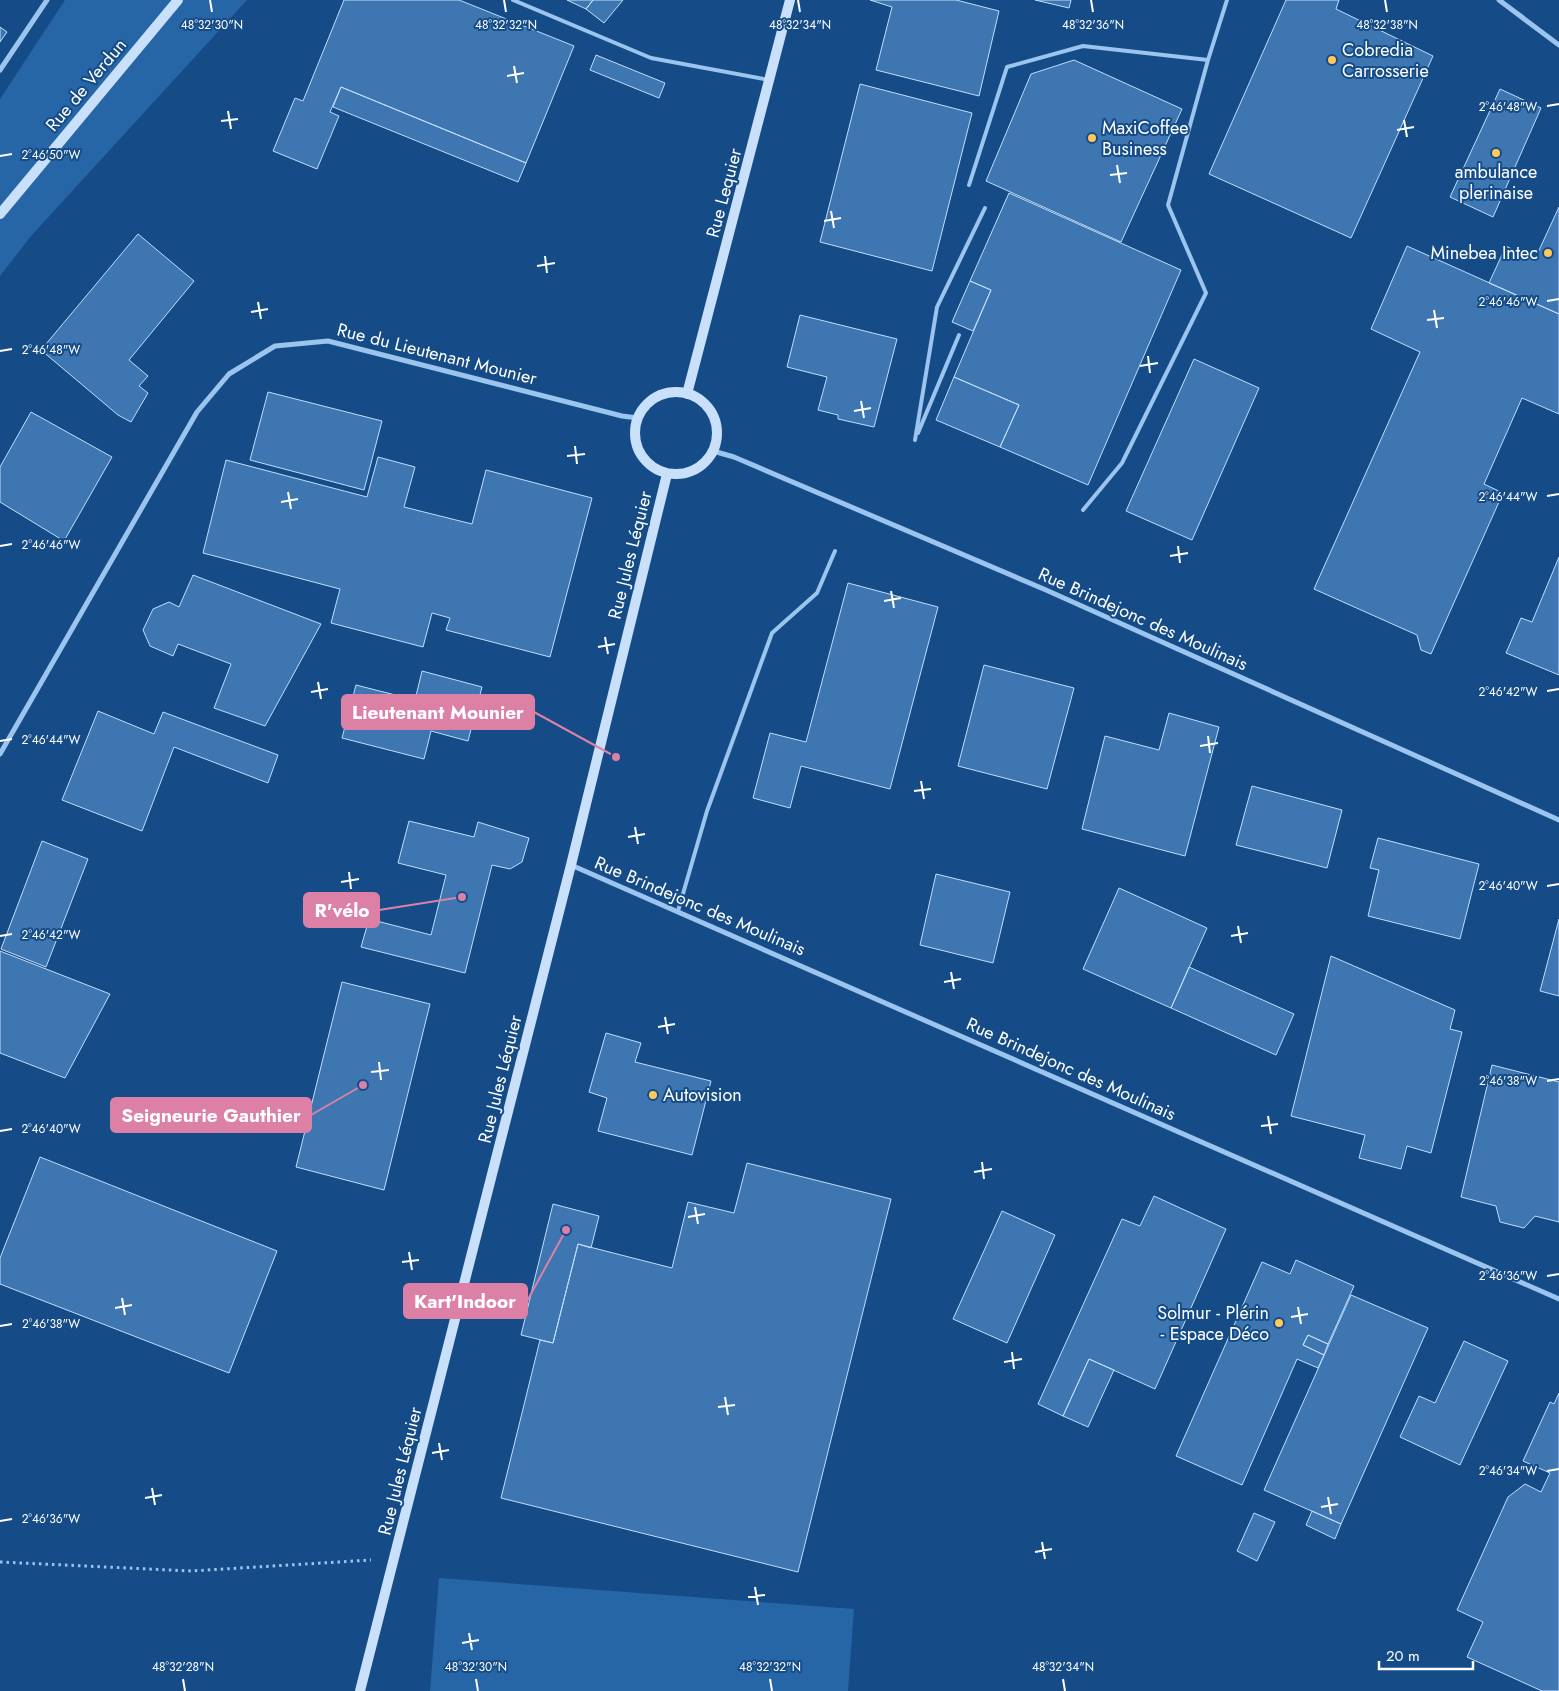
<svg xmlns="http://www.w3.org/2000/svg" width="1559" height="1691" viewBox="0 0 1559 1691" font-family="Jost,sans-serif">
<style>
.green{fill:#2766a6}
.building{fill:#3d76b1;stroke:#c1ddfb}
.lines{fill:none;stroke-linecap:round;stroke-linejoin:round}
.path{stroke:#9bc4ee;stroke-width:3;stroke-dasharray:2.5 4;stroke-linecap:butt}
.lane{stroke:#9bc4ee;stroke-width:4}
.street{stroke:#9bc4ee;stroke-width:5}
.secondary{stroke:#c8e0fa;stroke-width:10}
.ticks{fill:none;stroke:#fff;stroke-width:2}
.poi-dot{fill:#ffc858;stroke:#154c87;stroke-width:2}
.labels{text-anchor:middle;stroke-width:4;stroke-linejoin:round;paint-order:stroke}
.poi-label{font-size:18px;fill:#fff;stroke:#154c87;text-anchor:start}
.street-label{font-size:18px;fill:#fff;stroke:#154c87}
.ticks-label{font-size:12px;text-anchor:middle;fill:#fff;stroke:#154c87;stroke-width:4;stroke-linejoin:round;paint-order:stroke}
.leader{fill:none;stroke:#dd80a5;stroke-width:2}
.callout-dot{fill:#dd80a5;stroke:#154c87;stroke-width:2}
.callout{fill:#dd80a5;stroke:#dd80a5;stroke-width:2}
.callout-label{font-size:19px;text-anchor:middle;font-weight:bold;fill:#fff}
</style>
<rect width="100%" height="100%" fill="#154c87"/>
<path class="green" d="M 65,0 L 247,0 L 31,236 L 0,276 L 0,99 Z
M 439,1578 L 854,1609 L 848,1691 L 430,1691 Z"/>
<path class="building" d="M 344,0 L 459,0 L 574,46 L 526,163 L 341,87 L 330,112 L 339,116 L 317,169 L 273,151 L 295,98 L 303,101 Z
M 567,0 L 593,0 L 586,9 Z
M 593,0 L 623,0 L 604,23 L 586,9 Z
M 956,0 L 999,11 L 979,96 L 876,70 L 892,7 L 870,0 Z
M 1035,0 L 1071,0 L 1069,8 Z
M 1286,0 L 1339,0 L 1336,9 L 1433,56 L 1351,238 L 1209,174 Z
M 0,27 L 7,32 L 0,42 Z
M 596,55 L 665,83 L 659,98 L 590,70 Z
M 1074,60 L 1182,109 L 1121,242 L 986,181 L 1031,74 Z
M 860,84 L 972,113 L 932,271 L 820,242 Z
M 341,87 L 526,163 L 518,182 L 333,107 Z
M 1500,89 L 1541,108 L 1493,217 L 1450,197 Z
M 1009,193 L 1181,270 L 1088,485 L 1000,447 L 1019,405 L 954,377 L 991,290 L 970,281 Z
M 1559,207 L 1559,314 L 1489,283 L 1506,246 L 1534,261 Z
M 138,234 L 194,281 L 129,360 L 148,376 L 139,386 L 148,393 L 131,422 L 118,415 L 41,350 Z
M 1407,246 L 1559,314 L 1559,414 L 1522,398 L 1484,484 L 1503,493 L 1431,654 L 1421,650 L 1417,635 L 1314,589 L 1420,352 L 1371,329 Z
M 970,281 L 991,290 L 973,331 L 952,322 Z
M 800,315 L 897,339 L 874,427 L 838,419 L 838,415 L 818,410 L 827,377 L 787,367 Z
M 1194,359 L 1259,388 L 1192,540 L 1126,511 Z
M 954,377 L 1019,405 L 1000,447 L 936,420 Z
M 268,392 L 382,421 L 364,490 L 250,460 Z
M 31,412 L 112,457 L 64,541 L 0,502 L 0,467 Z
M 378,457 L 415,467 L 404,507 L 472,524 L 486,470 L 592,498 L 550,657 L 446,630 L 450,618 L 432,613 L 423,647 L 331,623 L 340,589 L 203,553 L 226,460 L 367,497 Z
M 1559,557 L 1559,675 L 1506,653 L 1521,618 L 1532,622 Z
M 193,575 L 321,624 L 265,726 L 214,708 L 231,664 L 178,644 L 173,656 L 150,646 L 143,630 L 153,609 L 169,602 L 179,607 Z
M 848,583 L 938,607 L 890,789 L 801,766 L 790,808 L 753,798 L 770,733 L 806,742 Z
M 984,665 L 1074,688 L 1047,789 L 958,766 Z
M 422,671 L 482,687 L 468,741 L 431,731 L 424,759 L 342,738 L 356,685 L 415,700 Z
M 98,711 L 154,734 L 163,712 L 278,755 L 268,783 L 174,747 L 142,831 L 62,800 Z
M 1169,713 L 1219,727 L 1185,856 L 1082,829 L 1105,736 L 1159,750 Z
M 1252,786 L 1342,810 L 1327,868 L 1236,845 Z
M 409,821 L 474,837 L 478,822 L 529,838 L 522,862 L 510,869 L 492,865 L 465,973 L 361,947 L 369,919 L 431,935 L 446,875 L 398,863 Z
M 1378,838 L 1479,864 L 1460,939 L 1368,916 L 1379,870 L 1370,868 Z
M 42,841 L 88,859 L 46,967 L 1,949 Z
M 936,874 L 1010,892 L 993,963 L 920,945 Z
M 1119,888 L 1207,928 L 1171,1008 L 1083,969 Z
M 1559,919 L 1559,996 L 1540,991 Z
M 0,951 L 110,994 L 65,1078 L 0,1053 Z
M 1331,956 L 1455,1010 L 1450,1029 L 1462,1032 L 1431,1153 L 1407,1146 L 1401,1169 L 1359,1158 L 1365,1135 L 1291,1116 Z
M 1189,967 L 1294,1014 L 1276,1055 L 1171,1008 Z
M 342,982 L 430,1004 L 384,1190 L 296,1167 Z
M 606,1033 L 641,1043 L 635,1062 L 711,1081 L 692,1155 L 598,1131 L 607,1098 L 589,1092 Z
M 1492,1065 L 1559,1082 L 1559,1222 L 1535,1216 L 1524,1228 L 1500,1222 L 1496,1206 L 1461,1197 Z
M 40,1157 L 277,1251 L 229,1373 L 0,1284 L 0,1258 Z
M 747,1163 L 891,1199 L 798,1572 L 501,1498 L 540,1340 L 553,1343 L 578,1244 L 672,1268 L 688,1202 L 734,1213 Z
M 1154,1196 L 1226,1229 L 1155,1389 L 1089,1359 L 1063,1416 L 1038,1404 L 1122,1219 L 1140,1226 Z
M 553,1204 L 599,1216 L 591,1248 L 578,1244 L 553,1343 L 521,1335 Z
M 1002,1211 L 1055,1235 L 1007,1343 L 953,1319 Z
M 1296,1260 L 1354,1286 L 1328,1344 L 1308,1335 L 1303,1345 L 1324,1355 L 1318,1368 L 1297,1359 L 1242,1485 L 1176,1456 L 1262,1262 L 1290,1274 Z
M 1351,1295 L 1428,1328 L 1341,1524 L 1264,1490 Z
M 1308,1335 L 1328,1344 L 1324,1355 L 1303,1345 Z
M 1464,1341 L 1508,1361 L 1460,1465 L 1400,1437 L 1419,1396 L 1435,1403 Z
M 1089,1359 L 1114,1370 L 1088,1427 L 1063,1416 Z
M 1559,1393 L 1559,1691 L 1542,1691 L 1467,1657 L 1483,1622 L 1457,1610 L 1508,1497 L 1525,1484 L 1541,1492 L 1550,1473 L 1523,1461 L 1550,1402 L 1554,1404 Z
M 1312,1511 L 1341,1524 L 1335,1539 L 1306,1525 Z
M 1254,1513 L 1275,1522 L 1257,1561 L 1237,1551 Z"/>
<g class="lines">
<path class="path" d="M 0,1562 L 191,1571 L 371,1560"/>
<path class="lane" d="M 513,0 L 651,58 L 769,80
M 969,185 L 1007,67 L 1083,46 L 1208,60
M 918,433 L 959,335
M 915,440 L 937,307 L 985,208
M 1083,510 L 1122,463 L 1206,293 L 1168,205 L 1208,60 L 1227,0
M 678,911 L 707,811 L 772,633 L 817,593 L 835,551"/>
<path class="street" d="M 1499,0 L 1559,45
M 0,70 L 47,0
M 713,451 L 734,457 L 1046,590 L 1559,820
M 0,754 L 197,412 L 229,374 L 275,346 L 328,341 L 622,416 L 638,418
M 571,865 L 1559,1299"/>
<path class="secondary" d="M 0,214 L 178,0
M635 433a41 41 0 1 1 82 0a41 41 0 1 1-82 0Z
M 687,394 L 790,0
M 360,1691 L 571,865 L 667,474"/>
</g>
<path class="ticks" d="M 210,0 L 212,12M 504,0 L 506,12M 798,0 L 800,12M 1091,0 L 1093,12M 1385,0 L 1387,12M 514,66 L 517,83M 507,76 L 524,73M 1547,106 L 1559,104M 228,111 L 231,129M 1404,120 L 1407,137M 221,121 L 238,119M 1397,130 L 1414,127M 0,156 L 12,154M 1117,165 L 1120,183M 1110,175 L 1127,173M 831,211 L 834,228M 824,221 L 841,218M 545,256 L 547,273M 537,266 L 555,263M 1547,301 L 1559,299M 258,302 L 261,319M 1434,310 L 1437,328M 251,312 L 268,309M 1427,320 L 1444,318M 0,351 L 12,349M 1148,356 L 1150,373M 1140,366 L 1158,363M 861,401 L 864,418M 854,411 L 871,408M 575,446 L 577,464M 567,456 L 585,454M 288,492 L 291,509M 1547,496 L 1559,494M 281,502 L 298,499M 0,546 L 12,544M 1178,546 L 1180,563M 1170,556 L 1188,553M 891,591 L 894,608M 884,601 L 901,598M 605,637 L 608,654M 598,647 L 615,644M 318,682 L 321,699M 1547,691 L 1559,689M 311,692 L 328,689M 1208,736 L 1210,753M 0,741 L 12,739M 1200,746 L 1218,743M 921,781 L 924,799M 914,791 L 931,789M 635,827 L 638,844M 628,837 L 645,834M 349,872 L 351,889M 341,882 L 359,879M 1547,886 L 1559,884M 1238,926 L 1241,943M 0,936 L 12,934M 1231,936 L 1248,933M 951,972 L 954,989M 944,982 L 961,979M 665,1017 L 668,1034M 658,1027 L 675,1024M 379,1062 L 381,1080M 371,1072 L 389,1070M 1547,1081 L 1559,1079M 1268,1116 L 1271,1134M 1261,1126 L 1278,1124M 0,1131 L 12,1129M 982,1162 L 984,1179M 974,1172 L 992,1169M 695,1207 L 698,1224M 688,1217 L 705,1214M 409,1252 L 412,1270M 402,1262 L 419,1260M 1547,1276 L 1559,1274M 122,1298 L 125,1315M 1298,1307 L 1301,1324M 115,1308 L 132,1305M 1291,1317 L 1308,1314M 0,1326 L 12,1324M 1012,1352 L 1014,1369M 1004,1362 L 1022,1359M 725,1397 L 728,1415M 718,1407 L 735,1405M 439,1443 L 442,1460M 432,1453 L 449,1450M 1547,1471 L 1559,1469M 152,1488 L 155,1505M 1328,1497 L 1331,1514M 145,1498 L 162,1495M 1321,1507 L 1338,1504M 0,1521 L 12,1519M 1042,1542 L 1045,1559M 1035,1552 L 1052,1549M 755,1587 L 758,1605M 748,1597 L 765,1595M 469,1633 L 472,1650M 462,1643 L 479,1640M 183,1679 L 185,1691M 476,1679 L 478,1691M 770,1679 L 772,1691M 1063,1679 L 1065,1691"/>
<g class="poi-dot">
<circle cx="1332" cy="60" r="5"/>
<circle cx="1092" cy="138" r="5"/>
<circle cx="1496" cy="153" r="5"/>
<circle cx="1548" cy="253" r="5"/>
<circle cx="653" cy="1095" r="5"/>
<circle cx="1279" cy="1323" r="5"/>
</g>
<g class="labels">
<g class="poi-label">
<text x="1342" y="56">Cobredia<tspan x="1342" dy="21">Carrosserie</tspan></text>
<text x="1102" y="134">MaxiCoffee<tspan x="1102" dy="21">Business</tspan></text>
<text x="1496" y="178" text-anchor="middle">ambulance<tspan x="1496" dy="21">plerinaise</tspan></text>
<text x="1538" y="259" text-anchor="end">Minebea Intec</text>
<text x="663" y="1101">Autovision</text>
<text x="1269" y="1319" text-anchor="end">Solmur - Plérin<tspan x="1269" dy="21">- Espace Déco</tspan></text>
</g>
<g class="street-label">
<text transform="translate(86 85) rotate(-50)" y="6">Rue de Verdun</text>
<text transform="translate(724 193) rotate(-75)" y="6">Rue Lequier</text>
<text transform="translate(437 354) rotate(14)" y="6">Rue du Lieutenant Mounier</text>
<text transform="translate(630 555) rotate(-76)" y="6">Rue Jules Léquier</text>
<text transform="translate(1143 619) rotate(24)" y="6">Rue Brindejonc des Moulinais</text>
<text transform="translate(700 906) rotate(23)" y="6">Rue Brindejonc des Moulinais</text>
<text transform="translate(1071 1069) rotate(24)" y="6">Rue Brindejonc des Moulinais</text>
<text transform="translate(500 1079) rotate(-76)" y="6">Rue Jules Léquier</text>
<text transform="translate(400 1471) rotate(-76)" y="6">Rue Jules Léquier</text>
</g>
</g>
<g class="ticks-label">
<text x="1387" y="29">48°32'38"N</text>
<text x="212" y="29">48°32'30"N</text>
<text x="506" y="29">48°32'32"N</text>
<text x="800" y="29">48°32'34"N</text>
<text x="1093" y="29">48°32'36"N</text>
<text x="1508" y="111">2°46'48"W</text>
<text x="51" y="159">2°46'50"W</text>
<text x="1508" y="306">2°46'46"W</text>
<text x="51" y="354">2°46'48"W</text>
<text x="1508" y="501">2°46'44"W</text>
<text x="51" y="549">2°46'46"W</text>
<text x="1508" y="696">2°46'42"W</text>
<text x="51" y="744">2°46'44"W</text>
<text x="1508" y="890">2°46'40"W</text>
<text x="51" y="939">2°46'42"W</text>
<text x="1508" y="1085">2°46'38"W</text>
<text x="51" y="1133">2°46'40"W</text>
<text x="1508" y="1280">2°46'36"W</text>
<text x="51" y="1328">2°46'38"W</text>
<text x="1508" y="1475">2°46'34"W</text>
<text x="51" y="1523">2°46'36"W</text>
<text x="183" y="1671">48°32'28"N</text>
<text x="476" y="1671">48°32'30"N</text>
<text x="770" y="1671">48°32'32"N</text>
<text x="1063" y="1671">48°32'34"N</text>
</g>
<path class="leader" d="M616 757L534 712M462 897L379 910M363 1085L311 1115M566 1230L527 1301"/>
<g class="callout-dot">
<circle cx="616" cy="757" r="5"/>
<circle cx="462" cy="897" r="5"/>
<circle cx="363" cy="1085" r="5"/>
<circle cx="566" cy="1230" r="5"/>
</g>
<g class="callout">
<rect x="342" y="695" width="192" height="34" rx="5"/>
<rect x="304" y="893" width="75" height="34" rx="5"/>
<rect x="111" y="1098" width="200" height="34" rx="5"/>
<rect x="404" y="1284" width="123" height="34" rx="5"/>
</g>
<g class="callout-label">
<text x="438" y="719">Lieutenant Mounier</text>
<text x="342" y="917">R'vélo</text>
<text x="211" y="1122">Seigneurie Gauthier</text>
<text x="465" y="1308">Kart'Indoor</text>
</g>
<path d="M1379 1661v8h94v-8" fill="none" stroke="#ffffff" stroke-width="2.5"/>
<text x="1386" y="1661" font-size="15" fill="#ffffff" stroke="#154c87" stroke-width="4" paint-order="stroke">20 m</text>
</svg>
